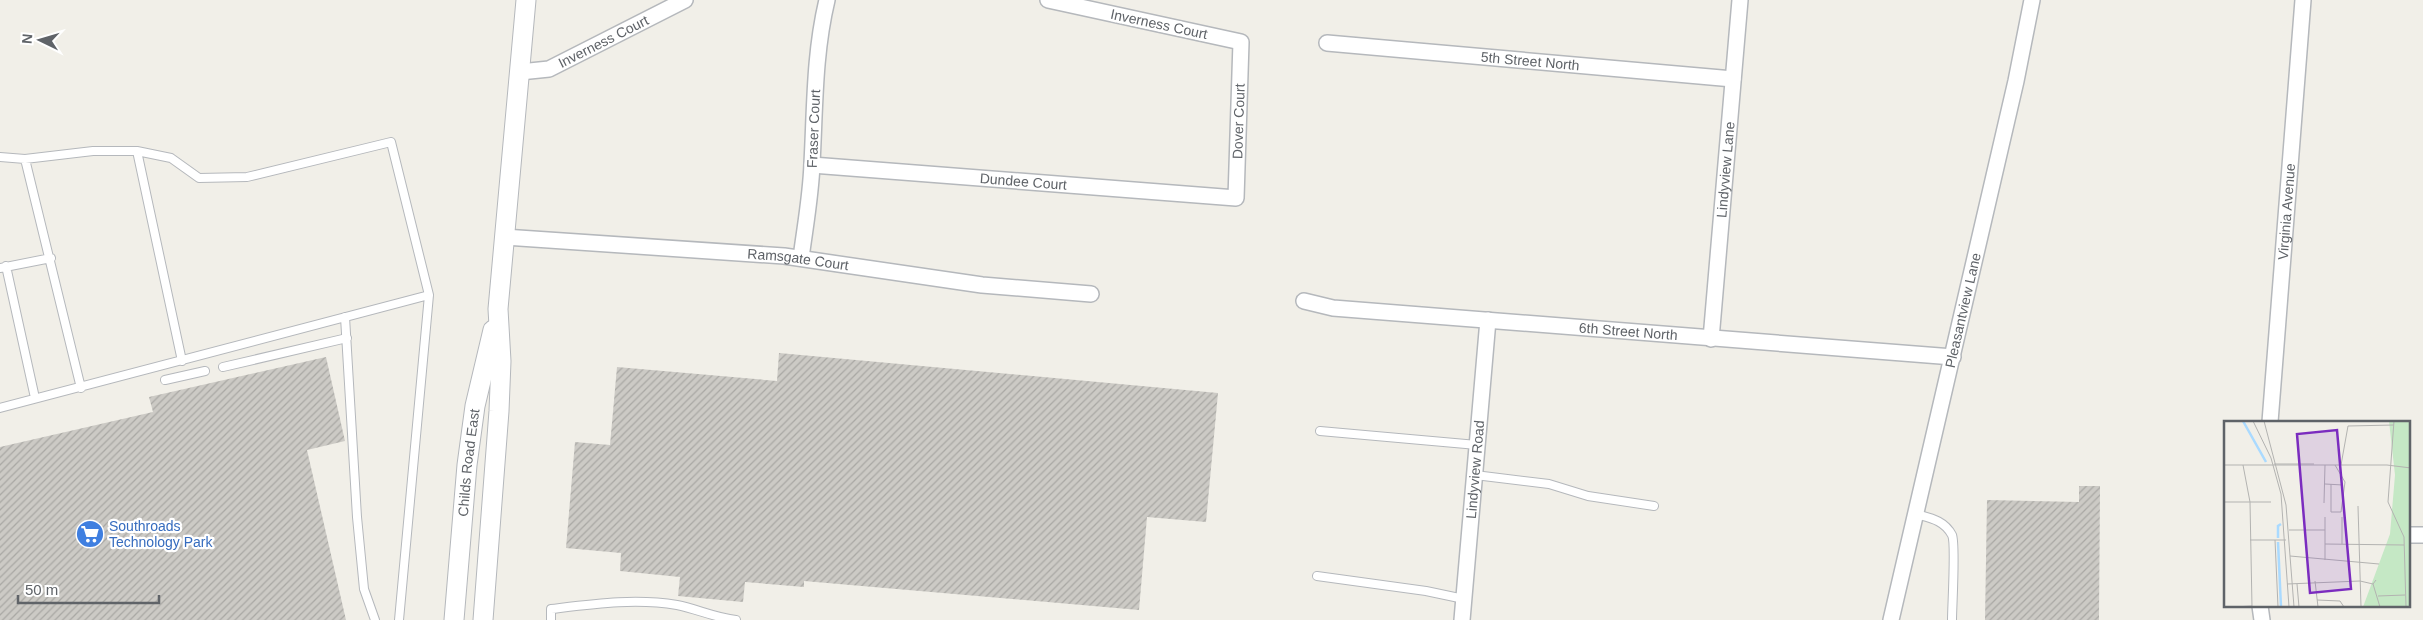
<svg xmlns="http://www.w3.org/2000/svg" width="2423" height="620" viewBox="0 0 2423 620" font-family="Helvetica,sans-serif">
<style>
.building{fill:url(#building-hatch)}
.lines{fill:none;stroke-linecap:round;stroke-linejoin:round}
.service-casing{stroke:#b5b8bc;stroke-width:10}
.minor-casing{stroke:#b5b8bc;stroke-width:18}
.tertiary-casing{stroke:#b5b8bc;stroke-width:21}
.service{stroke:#fff;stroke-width:8}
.minor{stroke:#fff;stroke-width:15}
.tertiary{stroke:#fff;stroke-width:19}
.labels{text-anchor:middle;stroke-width:4.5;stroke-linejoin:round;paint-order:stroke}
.street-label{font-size:14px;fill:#5f6368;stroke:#fff}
.shop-label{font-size:14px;fill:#366cbe;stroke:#fff;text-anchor:start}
.inset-river{fill:none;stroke:#aadaff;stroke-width:2.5}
.inset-road{fill:none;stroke:#b3b3b1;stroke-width:1}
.view{fill:#7b2cbf;fill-opacity:0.15;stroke:#7b2cbf;stroke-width:2.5}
.inset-edge{fill:none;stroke:#5f6368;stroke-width:2.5}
</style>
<defs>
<pattern id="building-hatch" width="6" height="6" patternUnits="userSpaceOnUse" patternTransform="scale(1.25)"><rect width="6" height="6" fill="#cccac5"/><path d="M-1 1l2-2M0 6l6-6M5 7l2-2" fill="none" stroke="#a9a8a4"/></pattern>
</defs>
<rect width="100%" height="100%" fill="#f1efe8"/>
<path class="building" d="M 779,353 L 1218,393 L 1206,522 L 1147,517 L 1139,610 L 804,581 L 804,587 L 745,582 L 743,602 L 678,596 L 680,577 L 620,571 L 621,553 L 566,548 L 575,442 L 610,445 L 617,367 L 777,381 Z
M 326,357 L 345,441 L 307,450 L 346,620 L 0,620 L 0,447 L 153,412 L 149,397 Z
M 2079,486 L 2100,486 L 2099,620 L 1985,620 L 1987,500 L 2079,502 Z"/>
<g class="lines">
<defs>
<path id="service" d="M 137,151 L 182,361
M 0,157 L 25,159 L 93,151 L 137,151 L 171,158 L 199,178 L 247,177 L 391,142 L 429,295 L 399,620
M 25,159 L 81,388
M 6,266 L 35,398
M 0,268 L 51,258
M 345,317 L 357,517 L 364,589 L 375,620
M 223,367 L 347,338
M 165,380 L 205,371
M 0,408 L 429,295
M 1320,431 L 1477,445
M 1475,475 L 1549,484 L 1588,496 L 1654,506
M 1916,514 C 1930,518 1944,520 1952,535 C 1956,543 1952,606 1952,620
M 1317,576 L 1426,591 L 1464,599
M 551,620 L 551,609 C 593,604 635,598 677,605 C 697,609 716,618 736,620"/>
<g id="minor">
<path id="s1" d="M 1327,43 L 1733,79"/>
<path id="s2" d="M 520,72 L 549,69 L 685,0"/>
<path id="s3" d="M 812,165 L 1236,198 L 1241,42 L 1048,0"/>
<path id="s4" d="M 504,237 L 784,256 L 982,285 L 1091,294"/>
<path id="s5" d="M 801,258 C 805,227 811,195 812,163 C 815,109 814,54 827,0"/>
<path id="s6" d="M 1304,301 L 1333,308 L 1953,357"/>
<path id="s7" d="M 1711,339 L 1740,0"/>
<path id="s8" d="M 2270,422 L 2303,0"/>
<path d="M 2409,535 L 2423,535"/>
<path d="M 2260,606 L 2262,620"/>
<path id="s9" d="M 1462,620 L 1488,320"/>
<path id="s10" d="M 1891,620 L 2016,81 L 2032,0"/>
</g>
<g id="tertiary">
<path id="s11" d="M 454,620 L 467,465 L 475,406 L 493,330"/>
<path d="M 483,620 L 499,411 L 501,361 L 498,309 L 526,0"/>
</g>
</defs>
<use href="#service" class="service-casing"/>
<use href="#minor" class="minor-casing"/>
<use href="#tertiary" class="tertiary-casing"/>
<use href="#service" class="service"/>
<use href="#minor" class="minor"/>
<use href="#tertiary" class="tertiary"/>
</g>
<defs>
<symbol id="supermarket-disc" viewBox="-11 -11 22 22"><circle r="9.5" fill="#3f7fe0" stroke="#fff"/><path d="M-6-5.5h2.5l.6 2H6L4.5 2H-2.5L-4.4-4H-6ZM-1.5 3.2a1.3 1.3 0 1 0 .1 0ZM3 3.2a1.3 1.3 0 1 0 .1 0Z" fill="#fff"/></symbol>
</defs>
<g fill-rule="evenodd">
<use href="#supermarket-disc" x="74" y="518" width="32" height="32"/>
</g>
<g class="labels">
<g class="street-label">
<text transform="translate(1159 24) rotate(12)" y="5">Inverness Court</text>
<text dy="5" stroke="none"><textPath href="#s2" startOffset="90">Inverness Court</textPath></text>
<text dy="5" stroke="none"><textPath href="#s1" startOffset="204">5th Street North</textPath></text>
<text dy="5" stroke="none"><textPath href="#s3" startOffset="502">Dover Court</textPath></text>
<text dy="5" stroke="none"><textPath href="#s5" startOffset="130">Fraser Court</textPath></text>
<text dy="5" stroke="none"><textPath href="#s7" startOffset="170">Lindyview Lane</textPath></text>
<text dy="5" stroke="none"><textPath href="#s3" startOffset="212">Dundee Court</textPath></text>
<text dy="5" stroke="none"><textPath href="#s8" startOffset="211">Virginia Avenue</textPath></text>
<text dy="5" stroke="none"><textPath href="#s4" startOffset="295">Ramsgate Court</textPath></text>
<text dy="5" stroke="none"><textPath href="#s10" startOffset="318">Pleasantview Lane</textPath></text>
<text dy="5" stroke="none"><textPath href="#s6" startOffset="326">6th Street North</textPath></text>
<text dy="5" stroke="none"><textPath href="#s11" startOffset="158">Childs Road East</textPath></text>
<text dy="5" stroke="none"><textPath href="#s9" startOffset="151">Lindyview Road</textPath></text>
</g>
<g class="shop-label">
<text x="109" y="531">Southroads<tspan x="109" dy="16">Technology Park</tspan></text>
</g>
</g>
<g transform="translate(2224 421)">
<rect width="186" height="186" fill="#f1efe8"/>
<path d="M 165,0 L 186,0 L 186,186 L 139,186 L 166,113 L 171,54 Z" fill="#c5e8c5"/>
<path class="inset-river" d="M 19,0 L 42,41M 54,117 L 54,105 L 57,103M 54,121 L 57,186"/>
<path class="inset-road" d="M 29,0 L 47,37 L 57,73 L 65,186M 40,0 L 62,84 L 70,186M 170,0 L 164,81 L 180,116 L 182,186M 50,43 L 90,43M 0,44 L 163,44 L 187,47M 19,44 L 26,81 L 28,186M 117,44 L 124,5 L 170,4M 101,63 L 119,64M 107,63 L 107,91 L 117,91 L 121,61 L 111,44M 0,81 L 47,81M 100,82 L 101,44M 134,85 L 137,186M 101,96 L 101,139M 65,109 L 101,109M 26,119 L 62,119M 51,119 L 54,186M 101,123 L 180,124M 118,123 L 118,96M 66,135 L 155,143M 152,159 L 149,163 L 156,186M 91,160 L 94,186M 63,163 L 136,160 L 149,163M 73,163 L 75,186M 154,175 L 181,174M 93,179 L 116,180 L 120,186M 10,186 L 28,185"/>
<path class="view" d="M 113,9 L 127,168 L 86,172 L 73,13 Z"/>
<rect width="186" height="186" class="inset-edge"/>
</g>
<g transform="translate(40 40) rotate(275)" stroke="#ffffff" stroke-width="4" paint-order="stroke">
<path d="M0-4L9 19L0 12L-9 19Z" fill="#5f6368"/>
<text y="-8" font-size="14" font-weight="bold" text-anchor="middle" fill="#5f6368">N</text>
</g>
<path d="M18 595v8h141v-8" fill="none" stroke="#5f6368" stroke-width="2.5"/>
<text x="25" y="595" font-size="15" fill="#5f6368" stroke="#ffffff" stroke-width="4" paint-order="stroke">50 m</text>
</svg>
